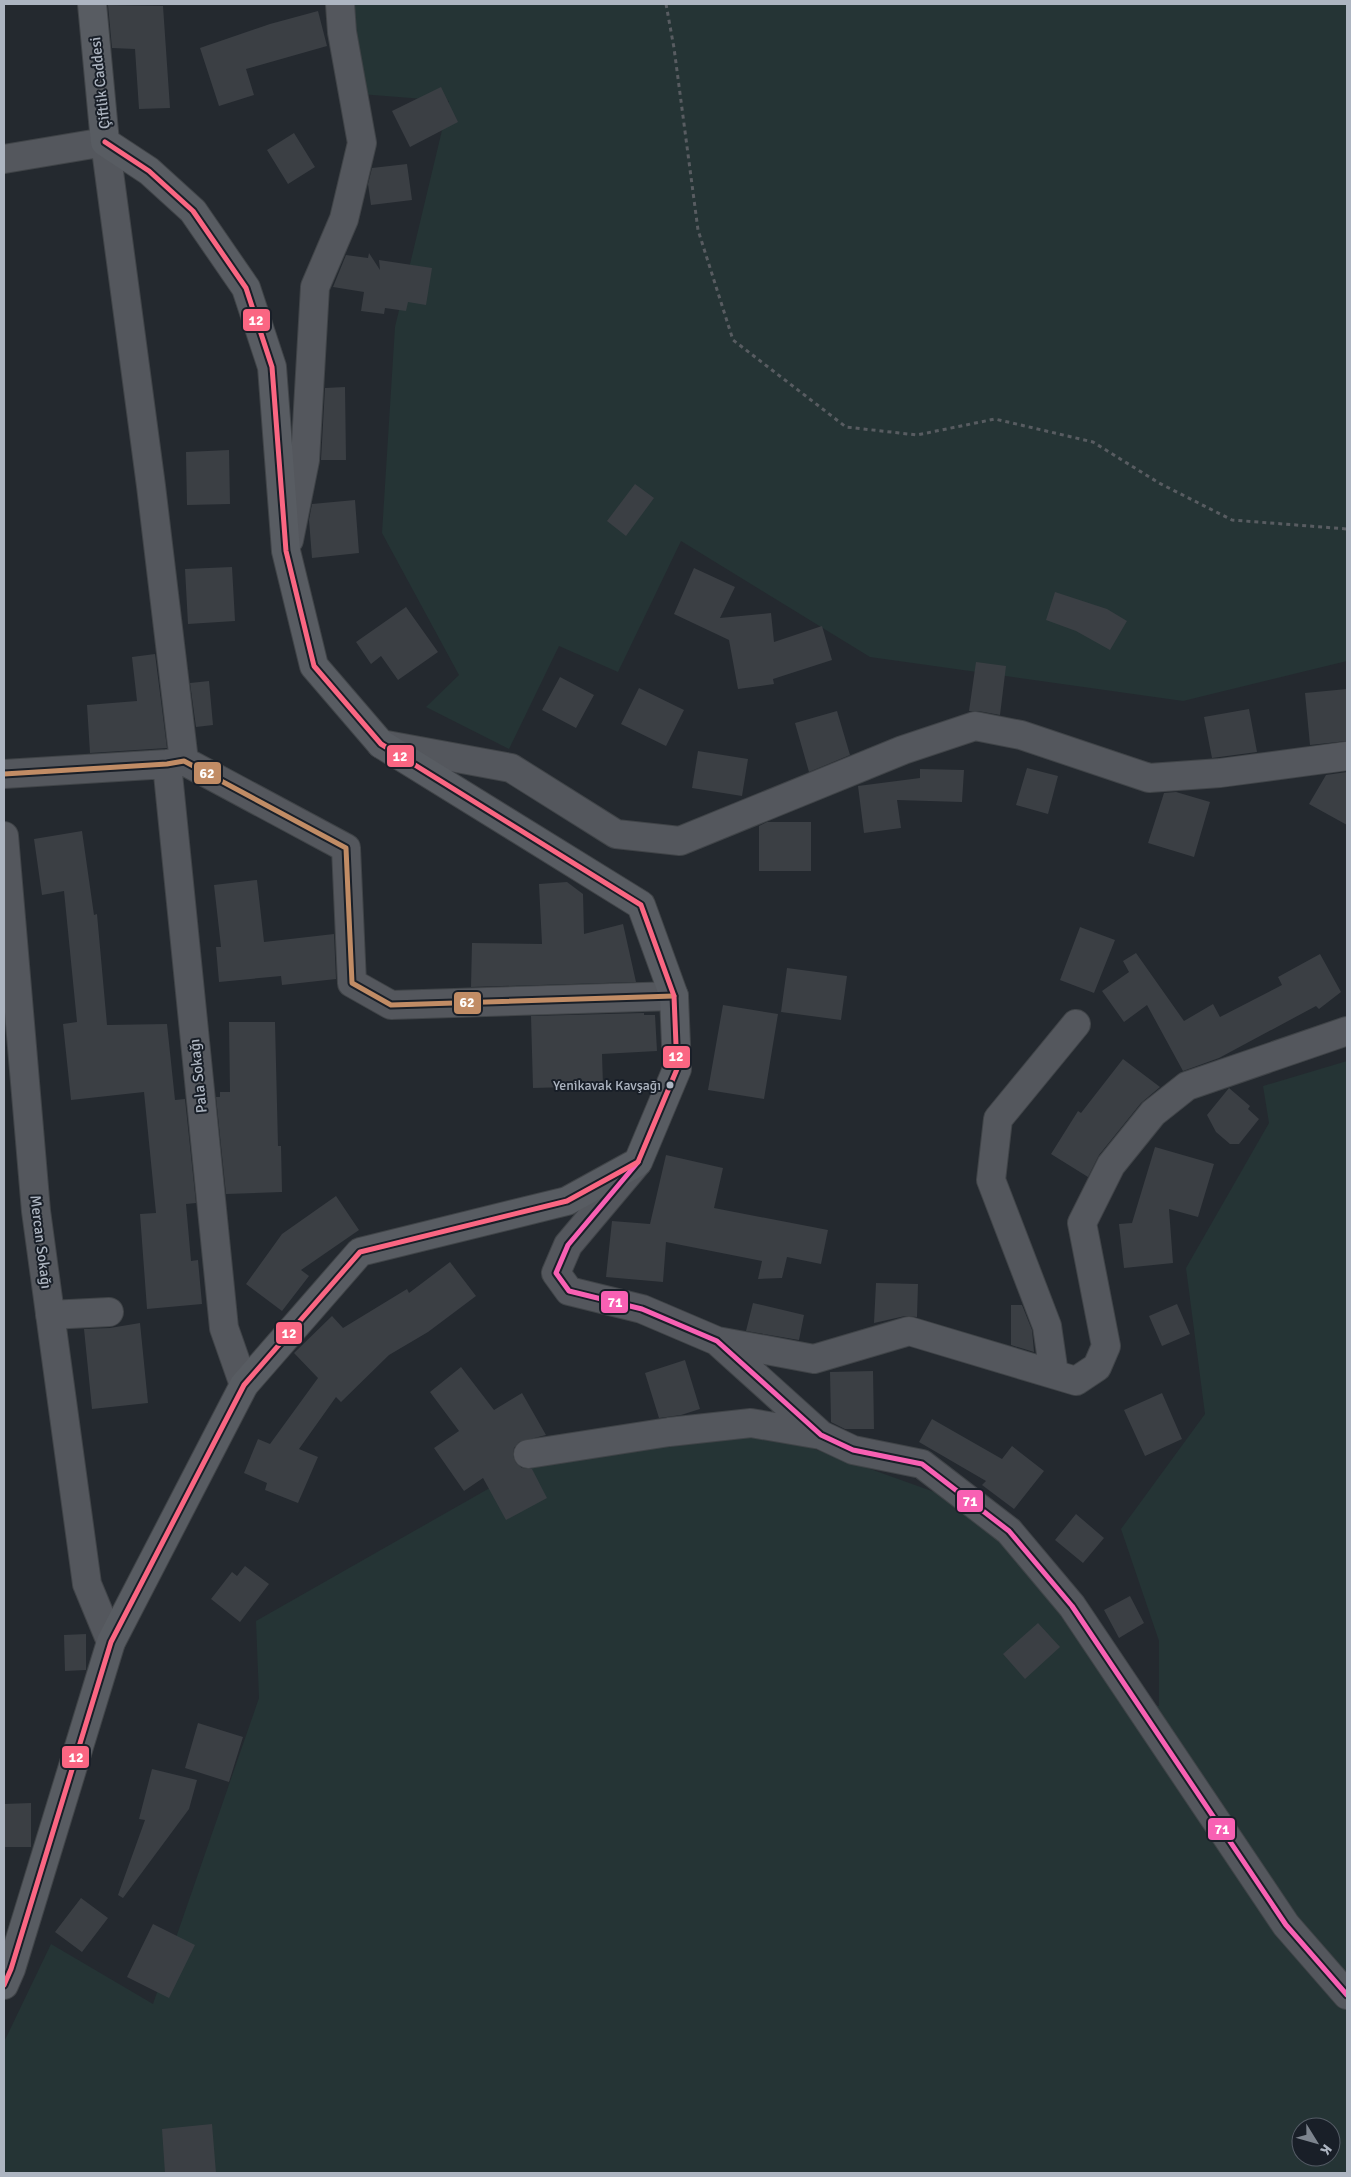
<svg xmlns="http://www.w3.org/2000/svg" width="1351" height="2177" viewBox="0 0 1351 2177" font-family="Signika,sans-serif">
<style>
.green{fill:#253435;fill-rule:evenodd}
.building{fill:#3b3f44}
.lines{fill:none;stroke-linecap:round;stroke-linejoin:round}
.street-casing{stroke:#404448;stroke-width:30}
.secondary-casing{stroke:#404448;stroke-width:30}
.path{stroke:#585c61;stroke-width:3;stroke-dasharray:4 4;stroke-linecap:butt}
.street{stroke:#54575d;stroke-width:28}
.secondary{stroke:#585c62;stroke-width:28}
.bus-1-casing{stroke:#191f28;stroke-width:9}
.bus-2-casing{stroke:#191f28;stroke-width:9}
.bus-3-casing{stroke:#191f28;stroke-width:9}
.bus-1{stroke:#c18c65;stroke-width:5}
.bus-2{stroke:#f860b3;stroke-width:5}
.bus-3{stroke:#fa6682;stroke-width:5}
.bus-dot{fill:#adb5c1;stroke:#191f28;stroke-width:2}
.labels{text-anchor:middle;stroke-width:4;stroke-linejoin:round;paint-order:stroke}
.bus-label{font-size:14px;fill:#adb5c1;stroke:#191f28;text-anchor:end}
.street-label{font-size:15px;fill:#adb5c1;stroke:#191f28}
.line-badge{stroke:#191f28;stroke-width:2}
.badge-label{font-size:14px;text-anchor:middle;font-weight:bold;fill:#fff}
</style>
<rect width="100%" height="100%" fill="#24292f"/>
<path class="green" d="M 340,4 L 1347,4 L 1347,661 L 1183,701 L 870,657 L 681,541 L 618,672 L 559,646 L 509,749 L 426,707 L 459,675 L 382,533 L 395,327 L 449,101 L 347,93 Z
M 1347,1061 L 1347,2173 L 4,2173 L 4,2042 L 51,1944 L 153,2004 L 259,1698 L 256,1621 L 581,1436 L 778,1436 L 968,1504 L 1078,1622 L 1123,1699 L 1159,1706 L 1159,1641 L 1121,1529 L 1205,1414 L 1186,1268 L 1269,1123 L 1263,1086 ZM 1301,2127 L 1331,2127 L 1331,2157 L 1301,2157 Z"/>
<path class="building" d="M 108,5 L 163,6 L 170,108 L 139,109 L 135,49 L 112,48 Z
M 318,11 L 327,46 L 246,69 L 254,95 L 219,106 L 200,48 L 270,24 Z
M 441,87 L 458,122 L 410,147 L 392,111 Z
M 294,133 L 315,167 L 288,184 L 267,150 Z
M 407,164 L 412,200 L 371,205 L 368,184 L 372,168 Z
M 369,253 L 380,270 L 379,260 L 432,268 L 426,305 L 408,302 L 406,311 L 385,308 L 384,314 L 361,311 L 364,292 L 333,287 L 346,255 L 368,258 Z
M 345,387 L 346,460 L 321,460 L 325,388 Z
M 229,450 L 230,504 L 187,505 L 186,452 Z
M 635,484 L 654,498 L 626,536 L 607,521 Z
M 355,500 L 359,553 L 312,558 L 309,520 L 312,504 Z
M 232,567 L 235,621 L 188,624 L 185,569 Z
M 694,568 L 735,587 L 720,618 L 771,613 L 774,642 L 822,626 L 832,660 L 773,679 L 774,684 L 738,689 L 729,640 L 674,614 Z
M 1055,592 L 1107,609 L 1127,621 L 1110,650 L 1076,631 L 1046,620 Z
M 406,607 L 438,652 L 398,680 L 381,656 L 371,664 L 356,642 Z
M 155,654 L 167,748 L 90,753 L 87,705 L 137,701 L 132,657 Z
M 976,662 L 1006,666 L 1000,715 L 978,711 L 969,711 Z
M 560,677 L 594,695 L 576,728 L 542,710 Z
M 209,681 L 213,725 L 196,727 L 190,683 Z
M 639,688 L 684,710 L 666,746 L 621,724 Z
M 1347,689 L 1347,741 L 1310,745 L 1305,693 Z
M 1249,709 L 1257,752 L 1212,758 L 1204,717 Z
M 837,711 L 850,755 L 809,772 L 795,723 Z
M 698,751 L 748,759 L 742,796 L 692,788 Z
M 1027,768 L 1058,776 L 1048,814 L 1016,805 Z
M 920,769 L 964,770 L 962,802 L 897,800 L 901,828 L 864,833 L 858,786 L 920,778 Z
M 1347,772 L 1347,825 L 1309,804 L 1326,775 Z
M 1176,792 L 1210,802 L 1194,857 L 1148,843 L 1164,793 Z
M 767,822 L 811,822 L 811,871 L 759,871 L 759,826 Z
M 82,831 L 94,915 L 97,914 L 107,1025 L 167,1024 L 175,1100 L 185,1099 L 196,1203 L 186,1204 L 191,1261 L 198,1260 L 202,1304 L 147,1309 L 140,1214 L 156,1213 L 144,1092 L 71,1100 L 63,1024 L 77,1022 L 64,891 L 42,895 L 34,839 Z
M 257,880 L 264,942 L 334,934 L 336,979 L 282,985 L 281,976 L 219,982 L 216,947 L 221,947 L 214,885 Z
M 567,882 L 583,894 L 584,934 L 623,924 L 636,982 L 471,987 L 472,943 L 542,944 L 539,884 Z
M 1080,927 L 1115,940 L 1094,993 L 1060,980 Z
M 1136,953 L 1184,1021 L 1213,1004 L 1220,1017 L 1282,985 L 1278,977 L 1320,954 L 1341,992 L 1319,1009 L 1316,1006 L 1219,1058 L 1183,1071 L 1147,1005 L 1124,1022 L 1102,991 L 1129,972 L 1123,961 Z
M 787,968 L 847,976 L 841,1020 L 781,1012 Z
M 723,1005 L 778,1014 L 764,1099 L 708,1090 Z
M 644,1013 L 644,1015 L 655,1015 L 657,1051 L 602,1054 L 603,1086 L 533,1088 L 531,1016 Z
M 229,1022 L 275,1022 L 278,1146 L 281,1146 L 282,1192 L 226,1194 L 216,1097 L 220,1097 L 220,1092 L 230,1092 Z
M 1123,1059 L 1160,1087 L 1141,1103 L 1099,1155 L 1088,1177 L 1051,1154 L 1078,1111 L 1081,1113 Z
M 1229,1088 L 1250,1106 L 1248,1109 L 1259,1119 L 1239,1144 L 1230,1144 L 1216,1132 L 1207,1115 Z
M 1155,1147 L 1214,1164 L 1198,1217 L 1169,1209 L 1173,1263 L 1124,1268 L 1119,1224 L 1132,1223 Z
M 666,1155 L 723,1168 L 714,1208 L 828,1230 L 821,1264 L 787,1257 L 782,1278 L 758,1279 L 762,1261 L 666,1242 L 663,1282 L 606,1277 L 612,1221 L 650,1224 Z
M 336,1196 L 359,1230 L 301,1270 L 309,1276 L 282,1311 L 246,1284 L 282,1234 Z
M 450,1262 L 476,1296 L 428,1332 L 389,1355 L 341,1402 L 336,1397 L 299,1449 L 318,1457 L 298,1503 L 265,1490 L 267,1483 L 244,1473 L 258,1439 L 270,1444 L 318,1378 L 294,1353 L 332,1316 L 343,1328 L 407,1289 L 409,1293 Z
M 876,1283 L 918,1284 L 917,1317 L 905,1316 L 874,1323 Z
M 753,1303 L 804,1315 L 799,1340 L 746,1331 Z
M 1177,1304 L 1190,1334 L 1162,1346 L 1149,1316 Z
M 1011,1305 L 1022,1305 L 1032,1330 L 1034,1352 L 1011,1345 Z
M 140,1323 L 148,1403 L 92,1409 L 84,1329 L 110,1328 Z
M 685,1360 L 700,1409 L 681,1415 L 659,1418 L 645,1373 Z
M 461,1367 L 494,1410 L 522,1393 L 546,1435 L 519,1442 L 514,1448 L 513,1456 L 516,1463 L 522,1468 L 532,1469 L 547,1498 L 506,1520 L 483,1478 L 464,1491 L 434,1448 L 459,1431 L 430,1392 Z
M 873,1371 L 874,1429 L 845,1429 L 831,1422 L 830,1372 Z
M 1162,1393 L 1182,1439 L 1145,1456 L 1124,1410 Z
M 932,1419 L 1002,1459 L 1012,1446 L 1044,1471 L 1014,1509 L 982,1485 L 986,1481 L 919,1442 Z
M 1076,1514 L 1104,1538 L 1083,1563 L 1055,1540 Z
M 245,1566 L 269,1584 L 240,1622 L 211,1599 L 232,1572 L 237,1576 Z
M 1130,1596 L 1144,1623 L 1119,1638 L 1104,1610 Z
M 1038,1623 L 1060,1647 L 1025,1679 L 1003,1654 Z
M 86,1634 L 86,1670 L 65,1671 L 64,1635 Z
M 198,1723 L 243,1737 L 229,1782 L 185,1768 Z
M 152,1769 L 197,1780 L 189,1809 L 123,1898 L 118,1895 L 145,1820 L 139,1819 Z
M 31,1803 L 31,1847 L 4,1847 L 4,1804 Z
M 81,1898 L 108,1918 L 82,1952 L 55,1932 Z
M 153,1924 L 195,1945 L 169,1998 L 127,1977 Z
M 212,2124 L 216,2173 L 165,2173 L 162,2129 Z"/>
<g class="lines">
<defs>
<path id="street" d="M 4,159 L 105,142 L 151,486 L 184,761
M 289,540 L 305,460 L 315,287 L 344,219 L 362,143 L 342,32 L 340,4
M 381,744 L 511,768 L 616,834 L 680,841 L 903,750 L 975,726 L 1021,735 L 1149,778 L 1220,773 L 1347,756
M 167,764 L 224,1328 L 244,1385
M 4,774 L 167,764 L 184,761 L 346,848 L 352,983 L 391,1005 L 674,996
M 4,836 L 36,1211 L 87,1584 L 111,1642
M 637,1163 L 568,1245 L 556,1273 L 569,1291 L 642,1309 L 717,1341 L 821,1435 L 853,1450 L 922,1464 L 1009,1531 L 1072,1606 L 1286,1925 L 1347,1995
M 50,1315 L 109,1312
M 717,1341 L 814,1359 L 909,1331 L 1076,1381 L 1097,1367 L 1106,1346 L 1082,1223 L 1111,1165 L 1153,1113 L 1187,1086 L 1347,1031
M 1054,1374 L 1047,1326 L 991,1180 L 998,1119 L 1076,1024
M 528,1454 L 669,1432 L 751,1423 L 821,1435"/>
<path id="secondary" d="M 4,1985 L 11,1969 L 111,1642 L 244,1385 L 360,1252 L 567,1201 L 638,1162 L 677,1069 L 674,996 L 641,905 L 381,744 L 314,666 L 286,551 L 272,367 L 246,288 L 193,211 L 149,171 L 105,142 L 92,4"/>
</defs>
<use href="#street" class="street-casing"/>
<use href="#secondary" class="secondary-casing"/>
<path class="path" d="M 666,4 L 674,48 L 698,230 L 733,340 L 846,427 L 917,435 L 995,419 L 1093,442 L 1159,483 L 1232,520 L 1347,529"/>
<use href="#street" class="street"/>
<use href="#secondary" class="secondary"/>
<defs>
<path id="bus-1" d="M 4,774 L 167,764 L 184,761 L 346,848 L 352,983 L 391,1005 L 674,996"/>
<path id="bus-2" d="M 638,1162 L 568,1245 L 556,1273 L 569,1291 L 642,1309 L 717,1341 L 821,1435 L 853,1450 L 922,1464 L 1009,1531 L 1072,1606 L 1286,1925 L 1347,1995"/>
<path id="bus-3" d="M 4,1985 L 11,1969 L 111,1642 L 244,1385 L 360,1252 L 567,1201 L 638,1162 L 677,1069 L 674,996 L 641,905 L 381,744 L 314,666 L 286,551 L 272,367 L 246,288 L 193,211 L 149,171 L 105,142"/>
</defs>
<use href="#bus-1" class="bus-1-casing"/>
<use href="#bus-2" class="bus-2-casing"/>
<use href="#bus-3" class="bus-3-casing"/>
<use href="#bus-1" class="bus-1"/>
<use href="#bus-2" class="bus-2"/>
<use href="#bus-3" class="bus-3"/>
</g>
<circle class="bus-dot" cx="670" cy="1085" r="4.5"/>
<g class="labels">
<g class="bus-label">
<text x="661" y="1090">Yenikavak Kavşağı</text>
</g>
<g class="street-label">
<text transform="translate(100 83) rotate(-96)" y="5">Çiftlik Caddesi</text>
<text transform="translate(198 1076) rotate(-96)" y="5">Pala Sokağı</text>
<text transform="translate(41 1242) rotate(83)" y="5">Mercan Sokağı</text>
</g>
</g>
<g class="line-badge">
<rect x="242" y="308" width="29" height="24" rx="5" fill="#fa6682"/>
<rect x="386" y="744" width="29" height="24" rx="5" fill="#fa6682"/>
<rect x="193" y="761" width="29" height="24" rx="5" fill="#c18c65"/>
<rect x="453" y="991" width="29" height="24" rx="5" fill="#c18c65"/>
<rect x="662" y="1045" width="29" height="24" rx="5" fill="#fa6682"/>
<rect x="600" y="1290" width="29" height="24" rx="5" fill="#f860b3"/>
<rect x="275" y="1321" width="28" height="24" rx="5" fill="#fa6682"/>
<rect x="956" y="1489" width="28" height="24" rx="5" fill="#f860b3"/>
<rect x="61" y="1745" width="29" height="24" rx="5" fill="#fa6682"/>
<rect x="1207" y="1817" width="29" height="24" rx="5" fill="#f860b3"/>
</g>
<g class="badge-label">
<text x="256" y="325">12</text>
<text x="400" y="761">12</text>
<text x="207" y="778">62</text>
<text x="467" y="1007">62</text>
<text x="676" y="1061">12</text>
<text x="615" y="1307">71</text>
<text x="289" y="1338">12</text>
<text x="970" y="1506">71</text>
<text x="76" y="1762">12</text>
<text x="1222" y="1834">71</text>
</g>
<rect width="1351" height="2177" fill="none" stroke="#adb5c1" stroke-width="10"/>
<g transform="translate(1316 2142) rotate(127)"><circle r="24" fill="#191f28" stroke="#545b65"/>
<path d="M0-4L9 19L0 12L-9 19Z" fill="#7d848e"/>
<text y="-8" font-size="14" font-weight="bold" text-anchor="middle" fill="#adb5c1">K</text>
</g>
</svg>
